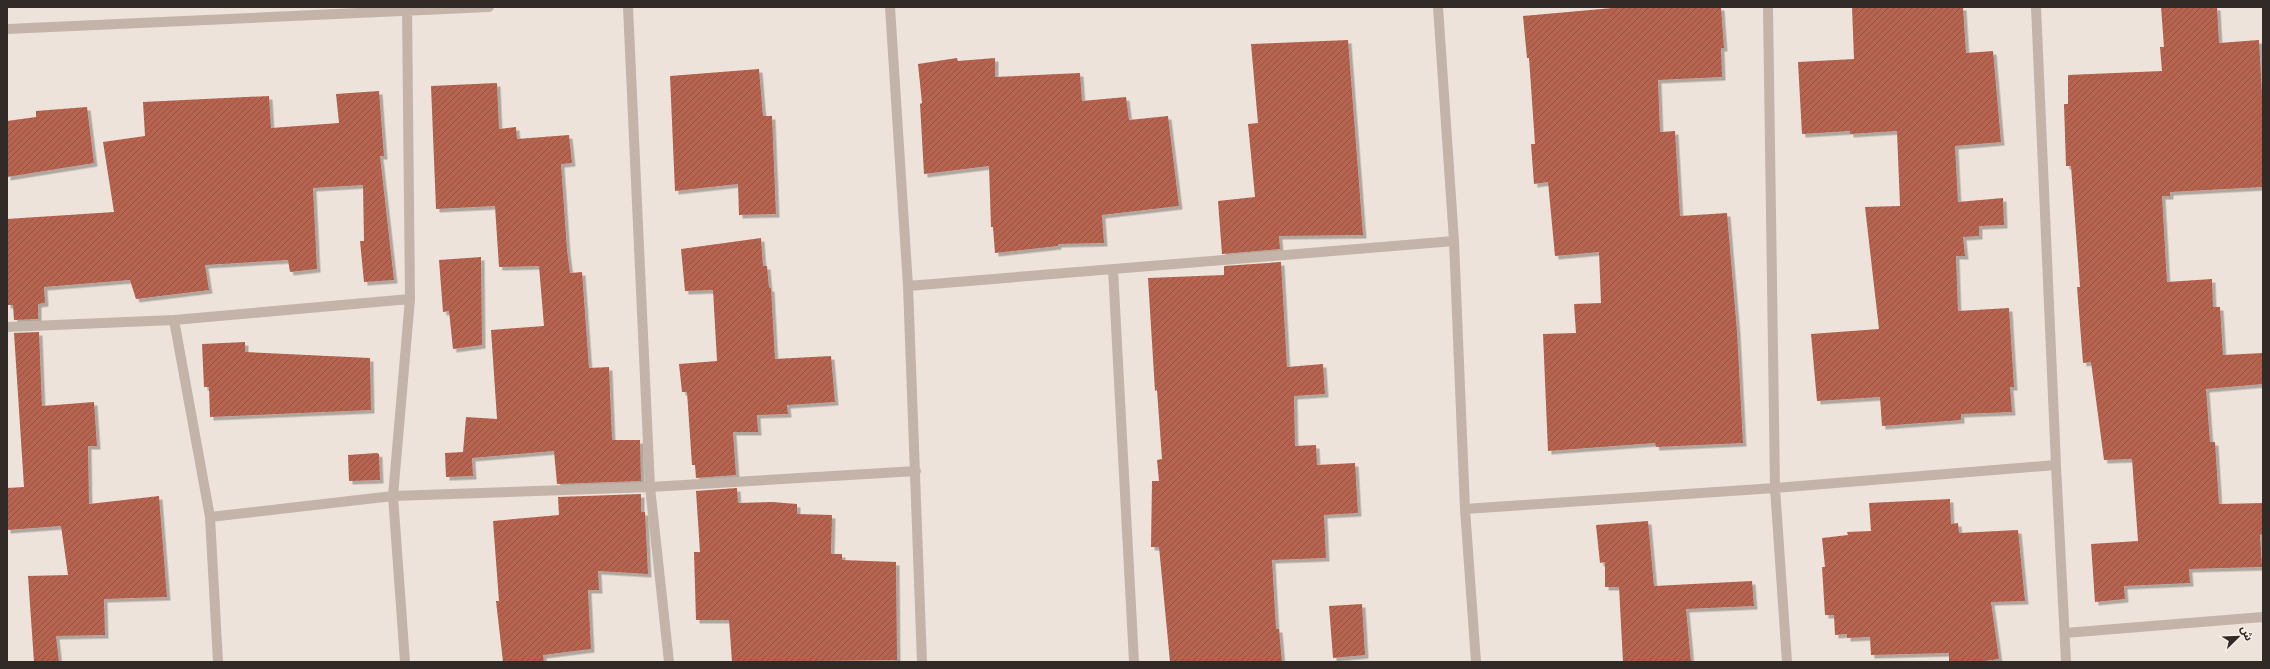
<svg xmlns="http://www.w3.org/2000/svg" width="2270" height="669" viewBox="0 0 2270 669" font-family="'Space Grotesk','Noto Sans Arabic',sans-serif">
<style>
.building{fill:url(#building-hatch);filter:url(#shadow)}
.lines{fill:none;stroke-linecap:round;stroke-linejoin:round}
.street{stroke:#c4b3a8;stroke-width:10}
</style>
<defs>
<pattern id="building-hatch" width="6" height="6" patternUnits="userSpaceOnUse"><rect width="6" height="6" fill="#b66350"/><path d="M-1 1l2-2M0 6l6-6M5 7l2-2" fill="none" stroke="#955242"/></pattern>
<filter id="shadow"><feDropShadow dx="3.5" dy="3.5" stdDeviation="0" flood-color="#0004"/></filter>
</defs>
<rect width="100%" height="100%" fill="#eee3da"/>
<path class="building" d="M 1624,7 L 1721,7 L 1724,48 L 1721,48 L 1722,77 L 1658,80 L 1660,132 L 1675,131 L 1680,216 L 1727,213 L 1737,331 L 1743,443 L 1656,447 L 1655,443 L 1548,451 L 1543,334 L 1576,333 L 1574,304 L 1601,303 L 1599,252 L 1555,256 L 1548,182 L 1534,184 L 1531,144 L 1535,144 L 1529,58 L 1527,58 L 1523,16 Z
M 1852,7 L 1963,7 L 1966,53 L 1993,51 L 2001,142 L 1955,146 L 1958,202 L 2003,198 L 2004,225 L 1979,226 L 1979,236 L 1963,237 L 1965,256 L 1956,256 L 1958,311 L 2009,308 L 2014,387 L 2010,387 L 2012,412 L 1961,414 L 1961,420 L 1882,426 L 1880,397 L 1817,401 L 1811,334 L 1879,329 L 1865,207 L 1900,206 L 1897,131 L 1850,134 L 1850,131 L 1802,134 L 1798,62 L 1854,59 Z
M 2161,7 L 2217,7 L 2219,43 L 2259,40 L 2263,113 L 2263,187 L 2170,192 L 2170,196 L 2162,196 L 2167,282 L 2212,279 L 2213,307 L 2220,307 L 2223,355 L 2263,353 L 2263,384 L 2206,389 L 2210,442 L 2215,442 L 2219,504 L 2263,503 L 2263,534 L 2260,535 L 2262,567 L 2189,569 L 2190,583 L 2124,586 L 2125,599 L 2095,602 L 2091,544 L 2138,541 L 2132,459 L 2104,460 L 2091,362 L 2083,363 L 2077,287 L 2080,287 L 2071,166 L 2066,166 L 2064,104 L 2068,104 L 2068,75 L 2162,71 L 2160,47 L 2164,47 Z
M 1348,40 L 1363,235 L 1279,236 L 1280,249 L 1222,254 L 1218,201 L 1255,197 L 1248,124 L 1258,123 L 1251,44 Z
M 957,58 L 958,61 L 995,58 L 995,77 L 1080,73 L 1082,101 L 1126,97 L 1129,120 L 1168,116 L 1179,206 L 1102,215 L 1104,243 L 1058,244 L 1058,246 L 995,253 L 993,227 L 991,227 L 989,166 L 924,174 L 920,104 L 922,103 L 918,64 Z
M 759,69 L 763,116 L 772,116 L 776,214 L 739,215 L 738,184 L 675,191 L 670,76 Z
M 497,83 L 499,129 L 516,127 L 517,139 L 569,135 L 572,163 L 561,164 L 567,250 L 570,273 L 582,272 L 589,368 L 609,367 L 612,440 L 640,440 L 641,481 L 557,484 L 554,451 L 472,458 L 473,476 L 446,477 L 445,453 L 463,452 L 466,417 L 497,419 L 491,330 L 544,326 L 539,266 L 499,267 L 495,206 L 436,209 L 431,86 Z
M 379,91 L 384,156 L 380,156 L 394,280 L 364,282 L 360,241 L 364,241 L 363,185 L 313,188 L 317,269 L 290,272 L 288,260 L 205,265 L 209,290 L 136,299 L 130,280 L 44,287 L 45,303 L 38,304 L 38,319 L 14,320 L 13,305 L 7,305 L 7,219 L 114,212 L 103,142 L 145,136 L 143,102 L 269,96 L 271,128 L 339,123 L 336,94 Z
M 87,107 L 94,163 L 7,177 L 7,121 L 36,117 L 36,111 Z
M 761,238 L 763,266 L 767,266 L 769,288 L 771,288 L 775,359 L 831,356 L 835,402 L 787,405 L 788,414 L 757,415 L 758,432 L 733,432 L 736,475 L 696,478 L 695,465 L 692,465 L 687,392 L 682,392 L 679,364 L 717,361 L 713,290 L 685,291 L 681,249 Z
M 481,257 L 482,345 L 453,349 L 449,311 L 443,312 L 439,260 Z
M 1281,262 L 1287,367 L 1323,364 L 1325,394 L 1294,396 L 1295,446 L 1316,445 L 1317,465 L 1355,463 L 1358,513 L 1324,515 L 1326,558 L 1272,560 L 1276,629 L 1279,629 L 1282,662 L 1170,662 L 1159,547 L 1151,547 L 1152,481 L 1159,481 L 1157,460 L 1162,459 L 1157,390 L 1155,391 L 1148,278 L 1224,275 L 1224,266 Z
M 39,332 L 42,406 L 94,402 L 97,446 L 88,446 L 89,504 L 159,496 L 167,597 L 104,599 L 105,635 L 56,636 L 59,662 L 34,662 L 28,576 L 68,575 L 61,526 L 7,530 L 7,488 L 24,487 L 14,333 Z
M 245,342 L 245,352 L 370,358 L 371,410 L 210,417 L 209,387 L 204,387 L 202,344 Z
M 377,453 L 379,454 L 380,480 L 349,481 L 348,455 Z
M 737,488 L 738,503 L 772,502 L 797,504 L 797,514 L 832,515 L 831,554 L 842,554 L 842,560 L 896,562 L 897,660 L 732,662 L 729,620 L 696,620 L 694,552 L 700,552 L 696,491 Z
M 641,494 L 641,512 L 645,512 L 648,574 L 598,571 L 599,590 L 588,590 L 591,649 L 543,655 L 544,662 L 503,662 L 496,601 L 499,601 L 493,521 L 559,515 L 558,497 Z
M 1950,499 L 1951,524 L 1958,523 L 1959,533 L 2018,530 L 2025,601 L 1991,602 L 1999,659 L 1977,662 L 1949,662 L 1949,653 L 1871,655 L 1870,637 L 1847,638 L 1847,634 L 1835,635 L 1834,615 L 1825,615 L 1822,567 L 1825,567 L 1822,538 L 1848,535 L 1847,532 L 1871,531 L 1869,503 Z
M 1648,521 L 1654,586 L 1752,581 L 1754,606 L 1686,609 L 1691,662 L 1623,662 L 1619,587 L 1605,587 L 1605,562 L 1600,563 L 1596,525 Z
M 1362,604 L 1365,655 L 1333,658 L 1329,606 Z"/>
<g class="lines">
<path class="street" d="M 628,7 L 650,487 L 669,662
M 890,7 L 908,286 L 922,662
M 1438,7 L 1454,241 L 1465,509 L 1476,662
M 1768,7 L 1775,488 L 1787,662
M 2036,7 L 2056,465 L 2066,662
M 7,29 L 489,7
M 1113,269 L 1134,662
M 908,286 L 1454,241
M 174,320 L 210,517 L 218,662
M 7,327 L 174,320 L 410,299
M 1465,509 L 1775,488 L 2056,465
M 210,517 L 393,496 L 650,487 L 916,471
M 2065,633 L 2263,617
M 405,662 L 393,496 L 410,299 L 407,7"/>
</g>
<rect width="2270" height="669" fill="none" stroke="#322a27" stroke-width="16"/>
<g transform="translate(2238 637) rotate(67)" stroke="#f6eee6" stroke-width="3" paint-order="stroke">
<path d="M0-3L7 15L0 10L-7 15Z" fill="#322a27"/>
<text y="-6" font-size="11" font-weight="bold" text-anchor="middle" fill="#322a27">ش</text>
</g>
</svg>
